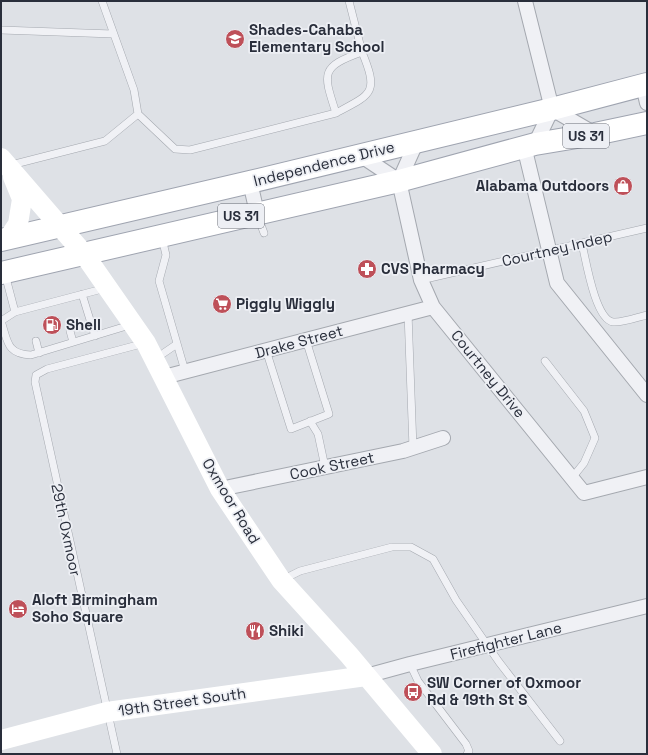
<svg xmlns="http://www.w3.org/2000/svg" width="648" height="755" viewBox="0 0 648 755" font-family="'Space Grotesk',sans-serif">
<style>
.lines{fill:none;stroke-linecap:round;stroke-linejoin:round}
.lane-casing{stroke:#a4a8af;stroke-width:8}
.street-casing{stroke:#a4a8af;stroke-width:16}
.primary-casing{stroke:#9fa4b0;stroke-width:24}
.lane{stroke:#f0f1f5;stroke-width:7}
.street{stroke:#f0f1f5;stroke-width:14}
.secondary{stroke:#fff;stroke-width:20}
.primary{stroke:#fff;stroke-width:22}
.labels{text-anchor:middle;stroke-width:3.5;stroke-linejoin:round;paint-order:stroke}
.shield{fill:#edeff4;stroke:#646872;stroke-width:1}
.shield-label{font-size:14px;font-weight:bold;fill:#292e3b}
.poi-label{font-size:15px;font-weight:bold;fill:#292e3b;stroke:#edeff4;text-anchor:start}
.street-label{font-size:15px;fill:#292e3b;stroke:#edeff4}
</style>
<rect width="100%" height="100%" fill="#dee1e6"/>
<g class="lines">
<defs>
<path id="lane" d="M 102,1 L 134,90 L 138,114 L 175,149 L 190,150 L 336,113
M 349,1 L 362,52
M 1,30 L 113,34
M 362,52 C 379,93 372,94 336,113 C 323,73 320,67 362,52 Z
M 11,165 L 105,141 L 138,114
M 258,217 L 264,233
M 162,238 L 166,255 L 159,281 L 185,371
M 582,244 C 586,260 595,319 613,322 C 623,323 638,317 647,315
M 5,274 L 15,312 L 106,288
M 421,280 L 647,228
M 82,294 L 95,336
M 408,313 L 413,448
M 1,321 C 8,341 6,354 31,355 L 130,325
M 1,321 L 15,312
M 70,331 L 73,342
M 36,341 L 39,353
M 266,350 L 291,429 L 329,414 L 306,340
M 155,359 L 177,344
M 545,361 L 584,411 L 595,438 L 584,463 L 572,478
M 310,421 L 318,434 L 325,467
M 282,580 L 300,571 L 392,547 L 411,547 L 433,559 L 456,600 L 499,662 L 560,741
M 410,664 L 418,681 L 466,744 L 469,751 L 467,754
M 117,754 L 35,382 L 36,375 L 47,369 L 145,343"/>
<path id="street" d="M 525,1 L 552,109 L 535,144
M 643,85 L 647,103
M 552,109 L 595,134
M 417,141 L 399,181 L 421,280 L 433,307 L 584,493 L 647,477
M 524,146 L 557,283 L 647,395
M 360,155 L 399,181
M 250,182 L 257,213
M 164,377 L 433,307
M 220,489 L 403,451 L 443,438
M 366,676 L 410,664 L 647,606"/>
<path id="primary" d="M 1,240 L 250,182 L 552,109 L 647,84
M 1,273 L 399,181 L 535,144 L 595,134 L 647,123"/>
</defs>
<use href="#lane" class="lane-casing"/>
<use href="#street" class="street-casing"/>
<use href="#primary" class="primary-casing"/>
<use href="#lane" class="lane"/>
<use href="#street" class="street"/>
<path class="secondary" d="M 1,158 L 84,254 L 146,343 L 220,489 L 281,580 L 349,655 L 432,754
M 8,239 L 18,224 L 22,199 L 13,177
M 1,740 L 107,712 L 366,676"/>
<use href="#primary" class="primary"/>
</g>
<defs>
<symbol id="school-disc" viewBox="-11 -11 22 22"><circle r="9.5" fill="#be5059" stroke="#edeff4"/><path d="M0-5L7-2L0 1L-7-2ZM-4 1L0 2.5L4 1V4Q0 6-4 4Z" fill="#fff"/></symbol>
<symbol id="shop-disc" viewBox="-11 -11 22 22"><circle r="9.5" fill="#be5059" stroke="#edeff4"/><path d="M-5-2.5h2.3a2.7 3.5 0 0 1 5.4 0H5L5.5 6h-11ZM-1.5-2.5h3a1.5 2.3 0 0 0-3 0Z" fill="#fff"/></symbol>
<symbol id="pharmacy-disc" viewBox="-11 -11 22 22"><circle r="9.5" fill="#be5059" stroke="#edeff4"/><path d="M-2-6h4v4h4v4h-4v4h-4v-4h-4v-4h4Z" fill="#fff"/></symbol>
<symbol id="supermarket-disc" viewBox="-11 -11 22 22"><circle r="9.5" fill="#be5059" stroke="#edeff4"/><path d="M-6-5.5h2.5l.6 2H6L4.5 2H-2.5L-4.4-4H-6ZM-1.5 3.2a1.3 1.3 0 1 0 .1 0ZM3 3.2a1.3 1.3 0 1 0 .1 0Z" fill="#fff"/></symbol>
<symbol id="fuel-disc" viewBox="-11 -11 22 22"><circle r="9.5" fill="#be5059" stroke="#edeff4"/><path d="M-5.5-6h7V0h2V4h1.3V-2.5L3-4.5l.8-.8L6-3V5H2.5V1h-1V6h-7ZM-4.2-4.7v3.2H.2V-4.7Z" fill="#fff"/></symbol>
<symbol id="hotel-disc" viewBox="-11 -11 22 22"><circle r="9.5" fill="#be5059" stroke="#edeff4"/><path d="M-6-4.5h1.5V1H6V5H4.5V3h-9V5H-6ZM-4 0a1.8 1.8 0 1 1 3.6 0ZM.5 0V-2.5h3Q6-2.5 6 0Z" fill="#fff"/></symbol>
<symbol id="restaurant-disc" viewBox="-11 -11 22 22"><circle r="9.5" fill="#be5059" stroke="#edeff4"/><path d="M-5-6h1v4h1v-4h1v4h1v-4h1v5L-1.5 .5V6h-2V.5L-5-1ZM5-6V6H3V1.5H1.5Q1.5-4 5-6Z" fill="#fff"/></symbol>
<symbol id="bus-disc" viewBox="-11 -11 22 22"><circle r="9.5" fill="#be5059" stroke="#edeff4"/><path d="M-5-6H5V4H4V6H2V4H-2V6H-4V4H-5ZM-3.5-4V0h7V-4ZM-3.5 1.2v1.5H-2V1.2ZM2 1.2v1.5H3.5V1.2Z" fill="#fff"/></symbol>
</defs>
<g fill-rule="evenodd">
<use href="#school-disc" x="224" y="28" width="22" height="22"/>
<use href="#shop-disc" x="612" y="175" width="22" height="22"/>
<use href="#pharmacy-disc" x="356" y="258" width="22" height="22"/>
<use href="#supermarket-disc" x="211" y="293" width="22" height="22"/>
<use href="#fuel-disc" x="41" y="314" width="22" height="22"/>
<use href="#hotel-disc" x="7" y="598" width="22" height="22"/>
<use href="#restaurant-disc" x="244" y="620" width="22" height="22"/>
<use href="#bus-disc" x="402" y="681" width="22" height="22"/>
</g>
<g class="labels">
<g class="shield">
<rect x="563" y="124" width="46" height="24" rx="3"/>
<rect x="218" y="204" width="46" height="24" rx="3"/>
</g>
<g class="shield-label">
<text x="586" y="141">US 31</text>
<text x="241" y="221">US 31</text>
</g>
<g class="poi-label">
<text x="249" y="35">Shades-Cahaba<tspan x="249" dy="17">Elementary School</tspan></text>
<text x="609" y="191" text-anchor="end">Alabama Outdoors</text>
<text x="381" y="274">CVS Pharmacy</text>
<text x="236" y="309">Piggly Wiggly</text>
<text x="66" y="330">Shell</text>
<text x="32" y="605">Aloft Birmingham<tspan x="32" dy="17">Soho Square</tspan></text>
<text x="269" y="636">Shiki</text>
<text x="427" y="688">SW Corner of Oxmoor<tspan x="427" dy="17">Rd &amp; 19th St S</tspan></text>
</g>
<g class="street-label">
<text transform="translate(324 164) rotate(-14)" y="5">Independence Drive</text>
<text transform="translate(557 249) rotate(-13)" y="5">Courtney Indep</text>
<text transform="translate(299 342) rotate(-15)" y="5">Drake Street</text>
<text transform="translate(488 374) rotate(51)" y="5">Courtney Drive</text>
<text transform="translate(332 466) rotate(-12)" y="5">Cook Street</text>
<text transform="translate(231 501) rotate(59)" y="5">Oxmoor Road</text>
<text transform="translate(66 530) rotate(78)" y="5">29th Oxmoor</text>
<text transform="translate(506 641) rotate(-14)" y="5">Firefighter Lane</text>
<text transform="translate(182 702) rotate(-8)" y="5">19th Street South</text>
</g>
</g>
<rect width="648" height="755" fill="none" stroke="#292e3b" stroke-width="4"/>
</svg>
